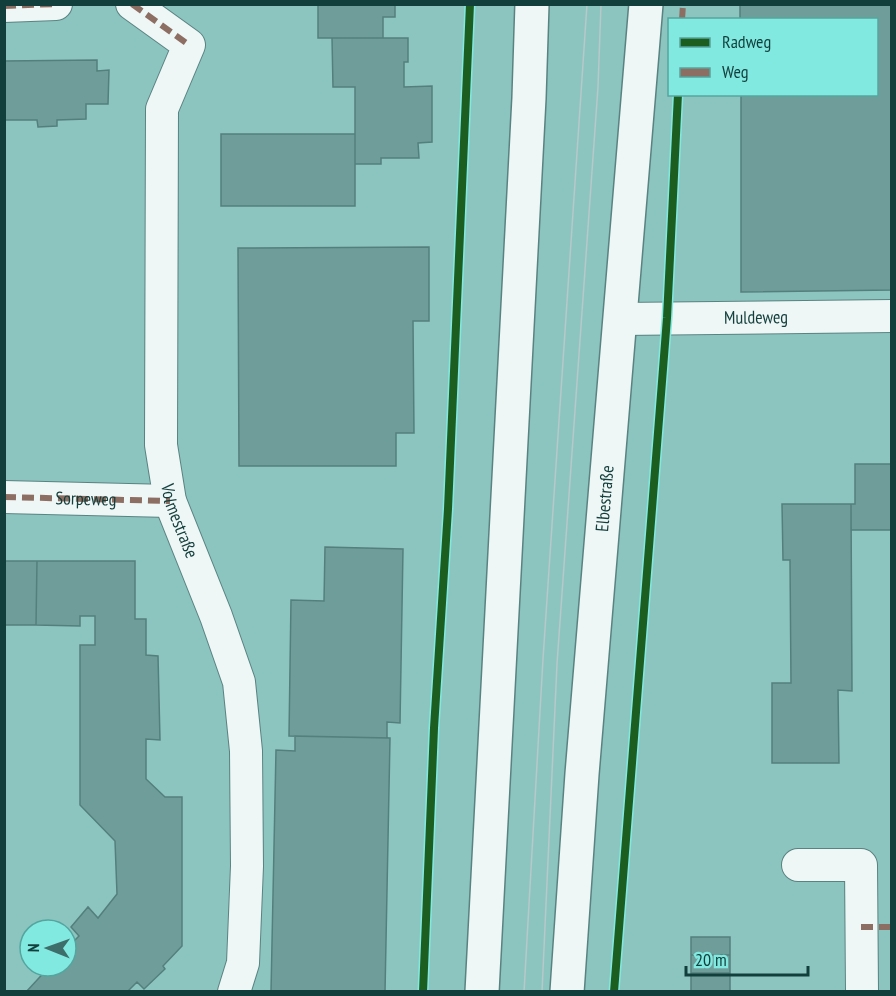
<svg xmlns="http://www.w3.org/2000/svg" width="896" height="996" viewBox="0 0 896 996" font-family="'PT Sans Narrow',sans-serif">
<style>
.building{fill:#6f9e9a;stroke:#547f7c;stroke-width:1.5}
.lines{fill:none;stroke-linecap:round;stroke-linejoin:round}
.minor-casing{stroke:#598380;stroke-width:34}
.tertiary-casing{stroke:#598380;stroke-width:36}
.minor{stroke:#eef6f6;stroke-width:32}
.tertiary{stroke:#eef6f6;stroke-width:33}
.tram{stroke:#b7c9c8;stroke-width:1.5}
.quiet{stroke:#8d6e63;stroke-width:6;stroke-dasharray:12 6;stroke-linecap:butt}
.cycleway-casing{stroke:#82e9e1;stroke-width:11}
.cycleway{stroke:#1b5e20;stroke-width:8}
.labels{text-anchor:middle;stroke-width:4.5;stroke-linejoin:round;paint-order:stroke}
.street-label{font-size:18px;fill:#123f3c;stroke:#82e9e1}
</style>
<rect width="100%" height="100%" fill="#8cc5c0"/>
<path class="building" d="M 318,4 L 395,4 L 395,17 L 383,17 L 383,38 L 318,38 Z
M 740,4 L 892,4 L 892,290 L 741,292 L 741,94 L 876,94 L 876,20 L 740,20 Z
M 332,38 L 408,38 L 408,62 L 404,62 L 404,87 L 432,86 L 432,142 L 418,143 L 419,158 L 381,158 L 381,164 L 355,164 L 355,87 L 333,87 Z
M 97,60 L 97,71 L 109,70 L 108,104 L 86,104 L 86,119 L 57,120 L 57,126 L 38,127 L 37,120 L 4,120 L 4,61 Z
M 221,134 L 355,134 L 355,206 L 221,206 Z
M 429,247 L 429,321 L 413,321 L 414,433 L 396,433 L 396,466 L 239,466 L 238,248 Z
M 855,464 L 892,464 L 892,530 L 851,530 L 851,504 L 855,504 Z
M 782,504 L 851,504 L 852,691 L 838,690 L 839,763 L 772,763 L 772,683 L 791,683 L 790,560 L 783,560 Z
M 325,547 L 403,549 L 400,723 L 387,722 L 387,738 L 289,736 L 291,600 L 324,601 Z
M 4,561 L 37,561 L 36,625 L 4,625 Z
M 37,561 L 135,561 L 135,619 L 146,619 L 146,655 L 158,656 L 160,740 L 146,739 L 146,779 L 165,797 L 182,797 L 182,946 L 163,966 L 165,969 L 144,989 L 137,982 L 127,992 L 26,992 L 50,966 L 66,966 L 66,949 L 79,936 L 71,927 L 88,907 L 98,918 L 117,894 L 115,841 L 80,805 L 80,645 L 95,645 L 95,616 L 80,616 L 80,626 L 36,625 Z
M 295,736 L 390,738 L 385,992 L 271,992 L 276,750 L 295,751 Z
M 691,937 L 730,937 L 730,955 L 691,955 Z
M 691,955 L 730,955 L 730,973 L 691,973 Z
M 691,973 L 730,973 L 730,991 L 691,991 Z"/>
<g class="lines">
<defs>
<g id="minor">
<path id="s1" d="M 132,4 L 189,45 L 162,109 L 161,445 L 170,501 L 216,616 L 239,682 L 246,751 L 247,866 L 243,963 L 234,992"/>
<path d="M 4,6 L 56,4"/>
<path id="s2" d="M 621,319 L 892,316"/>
<path id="s3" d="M 4,497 L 170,501"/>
<path d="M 798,865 L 861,865 L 862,992"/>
</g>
<g id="tertiary">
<path d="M 482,992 L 529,98 L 532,4"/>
<path id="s4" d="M 567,992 L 582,774 L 646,4"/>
</g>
</defs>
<use href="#minor" class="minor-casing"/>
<use href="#tertiary" class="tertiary-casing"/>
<use href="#minor" class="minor"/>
<use href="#tertiary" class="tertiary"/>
<path class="tram" d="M 524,992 L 543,659 L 587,4
M 542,992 L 557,664 L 598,87 L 601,4"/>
<path class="quiet" d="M 132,4 L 189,45
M 4,6 L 56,4
M 682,20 L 683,4
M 4,497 L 170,501
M 861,927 L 892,927"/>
<defs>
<path id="cycleway" d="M 423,992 L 434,728 L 448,509 L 470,4
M 614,992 L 667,318 L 678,94"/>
</defs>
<use href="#cycleway" class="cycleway-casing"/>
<use href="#cycleway" class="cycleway"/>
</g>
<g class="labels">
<g class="street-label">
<text dy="6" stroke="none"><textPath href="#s2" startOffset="135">Muldeweg</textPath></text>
<text dy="6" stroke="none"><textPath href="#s4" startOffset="495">Elbestraße</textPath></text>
<text dy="6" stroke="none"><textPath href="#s3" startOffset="82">Sorpeweg</textPath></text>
<text dy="6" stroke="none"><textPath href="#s1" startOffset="554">Volmestraße</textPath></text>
</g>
</g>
<rect width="896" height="996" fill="none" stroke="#123f3c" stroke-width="12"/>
<rect x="668" y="18" width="210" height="78" fill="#82e9e1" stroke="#55a59f" stroke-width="1.5"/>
<rect x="680" y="38" width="30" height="9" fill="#1b5e20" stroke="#55a59f" stroke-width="1.5"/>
<text x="722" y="48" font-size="18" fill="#123f3c">Radweg</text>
<rect x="680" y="68" width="30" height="9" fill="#8d6e63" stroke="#55a59f" stroke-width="1.5"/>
<text x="722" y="78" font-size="18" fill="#123f3c">Weg</text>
<g transform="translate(48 948) rotate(271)"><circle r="28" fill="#82e9e1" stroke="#55a59f" stroke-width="1.5"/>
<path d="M0-4.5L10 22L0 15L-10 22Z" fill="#3d6e6a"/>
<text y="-9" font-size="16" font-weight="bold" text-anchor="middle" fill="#123f3c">N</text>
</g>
<path d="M686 966v9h122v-9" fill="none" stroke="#123f3c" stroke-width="3"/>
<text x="695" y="966" font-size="18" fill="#123f3c" stroke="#82e9e1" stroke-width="4.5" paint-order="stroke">20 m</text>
</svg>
